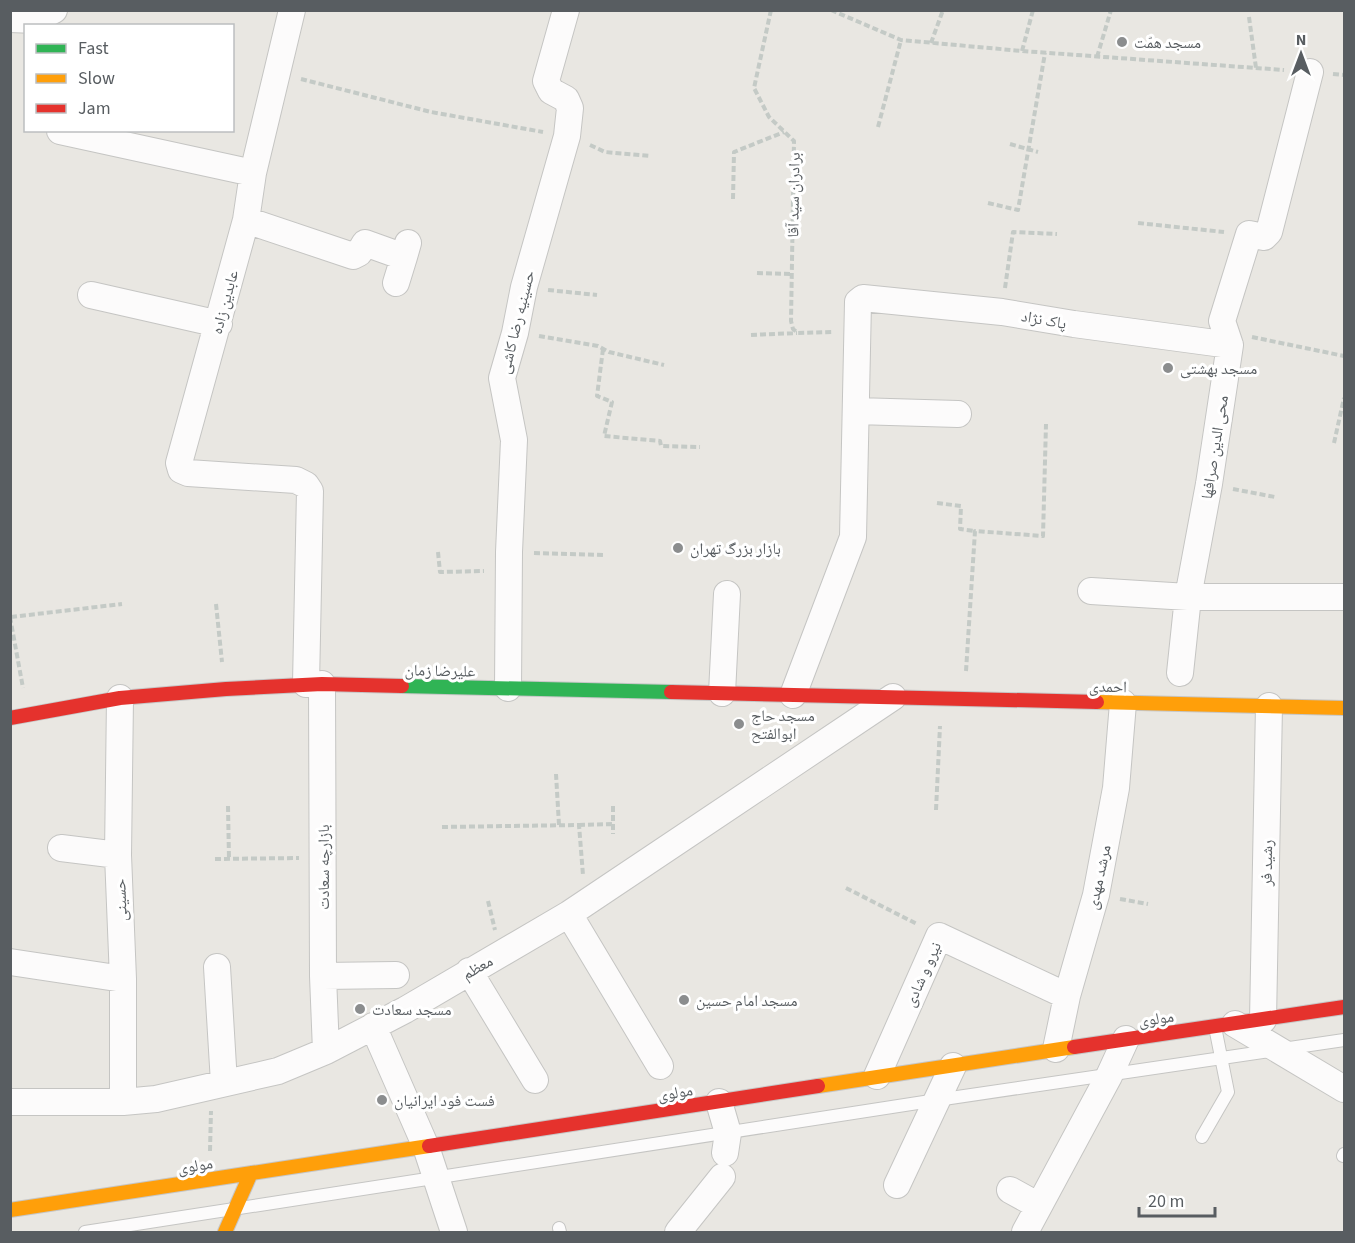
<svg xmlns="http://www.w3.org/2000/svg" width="1355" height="1243" viewBox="0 0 1355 1243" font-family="'Source Sans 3','Noto Naskh Arabic',sans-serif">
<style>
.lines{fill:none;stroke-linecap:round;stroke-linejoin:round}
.lane-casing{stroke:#c5c5c3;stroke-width:14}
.street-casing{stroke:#c5c5c3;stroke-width:28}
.fast-casing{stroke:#c6c6c6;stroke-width:16}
.slow-casing{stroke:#c6c6c6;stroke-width:16}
.jam-casing{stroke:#c6c6c6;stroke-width:16}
.path{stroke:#c4cac6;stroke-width:4;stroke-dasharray:6 3;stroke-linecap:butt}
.lane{stroke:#fcfbfb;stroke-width:12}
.street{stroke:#fcfbfb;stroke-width:26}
.fast{stroke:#30b455;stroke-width:14}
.slow{stroke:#ff9f0a;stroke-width:14}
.jam{stroke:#e5322d;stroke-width:14}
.poi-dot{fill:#8b8d8e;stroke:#fff;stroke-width:2}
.labels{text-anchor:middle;stroke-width:6;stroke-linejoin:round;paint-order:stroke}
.poi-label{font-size:16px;fill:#585d61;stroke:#fff;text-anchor:start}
.street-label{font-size:16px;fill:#585d61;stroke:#fff}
</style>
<rect width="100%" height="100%" fill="#e9e7e2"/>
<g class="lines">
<defs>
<path id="lane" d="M 1202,1137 L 1228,1092 L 1215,1027
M 1343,1156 L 1344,1154
M 559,1228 L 560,1232
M 85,1232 L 937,1100 L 1344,1040"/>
<path id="street" d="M 292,10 L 253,173 L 246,220 L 179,463 L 181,470 L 188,473 L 296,480 L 306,485 L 310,491 L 306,684
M 10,19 L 35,20 L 54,10
M 60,131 L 253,173
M 246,220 L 353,256 L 359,253 L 365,243 L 404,257 L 408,243
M 396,283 L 404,257
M 91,295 L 219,324
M 856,411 L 958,414
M 1091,591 L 1188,597 L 1344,597
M 1180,673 L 1188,597 L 1209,484 L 1230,345 L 1222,321 L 1249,234 L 1264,237 L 1269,232 L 1310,72
M 322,684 L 323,976 L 326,1051
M 508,688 L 509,552 L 514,440 L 502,378 L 515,333 L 524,287 L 567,136 L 570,108 L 566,99 L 551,91 L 546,81 L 566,10
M 722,693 L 727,594
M 793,695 L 853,537 L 858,302 L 863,298 L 1002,312 L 1074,324 L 1230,345
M 120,698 L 118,855 L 123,979 L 123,1102
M 61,848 L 118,855
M 569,914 L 660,1066
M 10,962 L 123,979
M 217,967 L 224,1083
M 469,971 L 535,1080
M 323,976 L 396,975
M 1263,1020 L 1269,706
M 1235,1024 L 1344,1089
M 373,1026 L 426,1147 L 454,1232
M 1056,1049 L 1067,996 L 1096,895 L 1116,788 L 1123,703
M 877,1076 L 939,936 L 1067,996
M 10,1102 L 123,1102 L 156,1099 L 278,1071 L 326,1051 L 405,1010 L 569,914 L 893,697
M 719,1102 L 728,1133 L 725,1153
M 897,1185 L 953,1066
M 1010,1190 L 1039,1206
M 678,1232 L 722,1177
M 1025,1232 L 1109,1076 L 1126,1039"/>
<path id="fast" d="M 402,686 L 671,692"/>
<path id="slow" d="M 1097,702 L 1344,708
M 818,1086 L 1074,1047
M 10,1210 L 429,1146
M 225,1232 L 251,1173"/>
<path id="jam" d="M 671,692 L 1097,702
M 10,718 L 120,698 L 226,689 L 322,684 L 402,686
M 1074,1047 L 1344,1007
M 429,1146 L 818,1086"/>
</defs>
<use href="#lane" class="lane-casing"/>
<use href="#street" class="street-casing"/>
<use href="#fast" class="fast-casing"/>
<use href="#slow" class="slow-casing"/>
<use href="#jam" class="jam-casing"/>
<path class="path" d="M 771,10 L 754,88 L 769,117 L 794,141 L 791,321 L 793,329 L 798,333 L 834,332
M 831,10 L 901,40 L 1022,51 L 1284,70
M 1249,17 L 1256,68
M 931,43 L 943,10
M 1022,51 L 1033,10
M 1097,57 L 1111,10
M 1333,74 L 1344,75
M 301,79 L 431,112 L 543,132
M 878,127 L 901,40
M 1010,144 L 1038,152
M 590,145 L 605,152 L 651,156
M 733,199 L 734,152 L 784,132
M 988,203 L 1018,210 L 1045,53
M 1138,223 L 1224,232
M 757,273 L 792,274
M 1005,288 L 1013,232 L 1057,234
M 548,290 L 597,295
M 751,335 L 797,333
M 539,336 L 598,346 L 609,352 L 664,365
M 1252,337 L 1344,356
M 603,349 L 597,396 L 612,402 L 604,436 L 660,441 L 661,446 L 700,447
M 1334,443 L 1344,398
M 1233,489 L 1275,497
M 937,503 L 961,506 L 960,529 L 975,531
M 438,552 L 440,572 L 484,571
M 534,553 L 604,555
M 216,604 L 222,662
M 10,617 L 23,688
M 11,617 L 122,604
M 966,671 L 975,531 L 1043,536 L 1046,424
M 556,774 L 559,825
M 228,806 L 229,859
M 613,806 L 613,834
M 936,810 L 940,726
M 579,825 L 613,824
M 442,827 L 579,825 L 583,875
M 215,859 L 299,858
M 846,888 L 917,924
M 1120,899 L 1148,904
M 488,901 L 495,930
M 210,1151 L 211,1111"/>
<use href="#lane" class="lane"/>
<use href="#street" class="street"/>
<use href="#fast" class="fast"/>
<use href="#slow" class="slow"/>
<use href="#jam" class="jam"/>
</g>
<g class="poi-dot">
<circle cx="1122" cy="42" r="6"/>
<circle cx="1168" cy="368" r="6"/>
<circle cx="678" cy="548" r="6"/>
<circle cx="739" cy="724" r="6"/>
<circle cx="684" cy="1000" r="6"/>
<circle cx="360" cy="1009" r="6"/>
<circle cx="382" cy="1100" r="6"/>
</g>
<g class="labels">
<g class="poi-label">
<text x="1134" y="48">مسجد همّت</text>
<text x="1180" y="374">مسجد بهشتی</text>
<text x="690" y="554">بازار بزرگ تهران</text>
<text x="751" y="721">مسجد حاج<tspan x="751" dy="18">ابوالفتح</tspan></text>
<text x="696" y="1006">مسجد امام حسین</text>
<text x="372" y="1015">مسجد سعادت</text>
<text x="394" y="1106">فست فود ایرانیان</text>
</g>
<g class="street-label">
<text transform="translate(793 195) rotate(-89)" y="6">برادران سید آقا</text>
<text transform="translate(224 302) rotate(-75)" y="6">عابدین زاده</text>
<text transform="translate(1044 319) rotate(10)" y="6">پاک نژاد</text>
<text transform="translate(516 322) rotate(-76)" y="6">حسینیه رضا کاشی</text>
<text transform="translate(1214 447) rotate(-81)" y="6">محی الدین صرافها</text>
<text transform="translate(440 670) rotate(1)" y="6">علیرضا زمان</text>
<text transform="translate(1108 686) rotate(1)" y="6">احمدی</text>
<text transform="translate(1266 863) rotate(-89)" y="6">رشید فر</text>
<text transform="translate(323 867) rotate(-90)" y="6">بازارچه سعادت</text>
<text transform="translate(1098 877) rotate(-78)" y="6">مرشد مهدی</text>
<text transform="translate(120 900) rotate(-92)" y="6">حسینی</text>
<text transform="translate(477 967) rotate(-30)" y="6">معظم</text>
<text transform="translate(922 974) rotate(-66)" y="6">نیرو و شادی</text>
<text transform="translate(1156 1018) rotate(-8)" y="6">مولوی</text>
<text transform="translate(675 1092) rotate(-9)" y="6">مولوی</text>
<text transform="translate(195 1165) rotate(-9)" y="6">مولوی</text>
</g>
</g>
<rect width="1355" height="1243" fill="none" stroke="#585d61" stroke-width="24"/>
<rect x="24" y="24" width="210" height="108" fill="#ffffff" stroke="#bcbec0" stroke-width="1.5"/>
<rect x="36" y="44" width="30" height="9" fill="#30b455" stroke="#bcbec0" stroke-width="1.5"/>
<text x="78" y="54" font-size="18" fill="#585d61">Fast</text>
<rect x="36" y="74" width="30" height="9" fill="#ff9f0a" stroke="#bcbec0" stroke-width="1.5"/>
<text x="78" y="84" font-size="18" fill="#585d61">Slow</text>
<rect x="36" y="104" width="30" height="9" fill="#e5322d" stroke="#bcbec0" stroke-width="1.5"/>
<text x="78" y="114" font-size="18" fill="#585d61">Jam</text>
<g transform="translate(1301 54)" stroke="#ffffff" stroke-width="4.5" paint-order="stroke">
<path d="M0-4.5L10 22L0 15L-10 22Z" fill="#585d61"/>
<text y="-9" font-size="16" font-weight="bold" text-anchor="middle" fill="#585d61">N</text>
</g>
<path d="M1139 1207v9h76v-9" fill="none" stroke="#585d61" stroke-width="3"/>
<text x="1148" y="1207" font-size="18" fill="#585d61" stroke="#ffffff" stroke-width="4.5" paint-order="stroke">20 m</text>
</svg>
